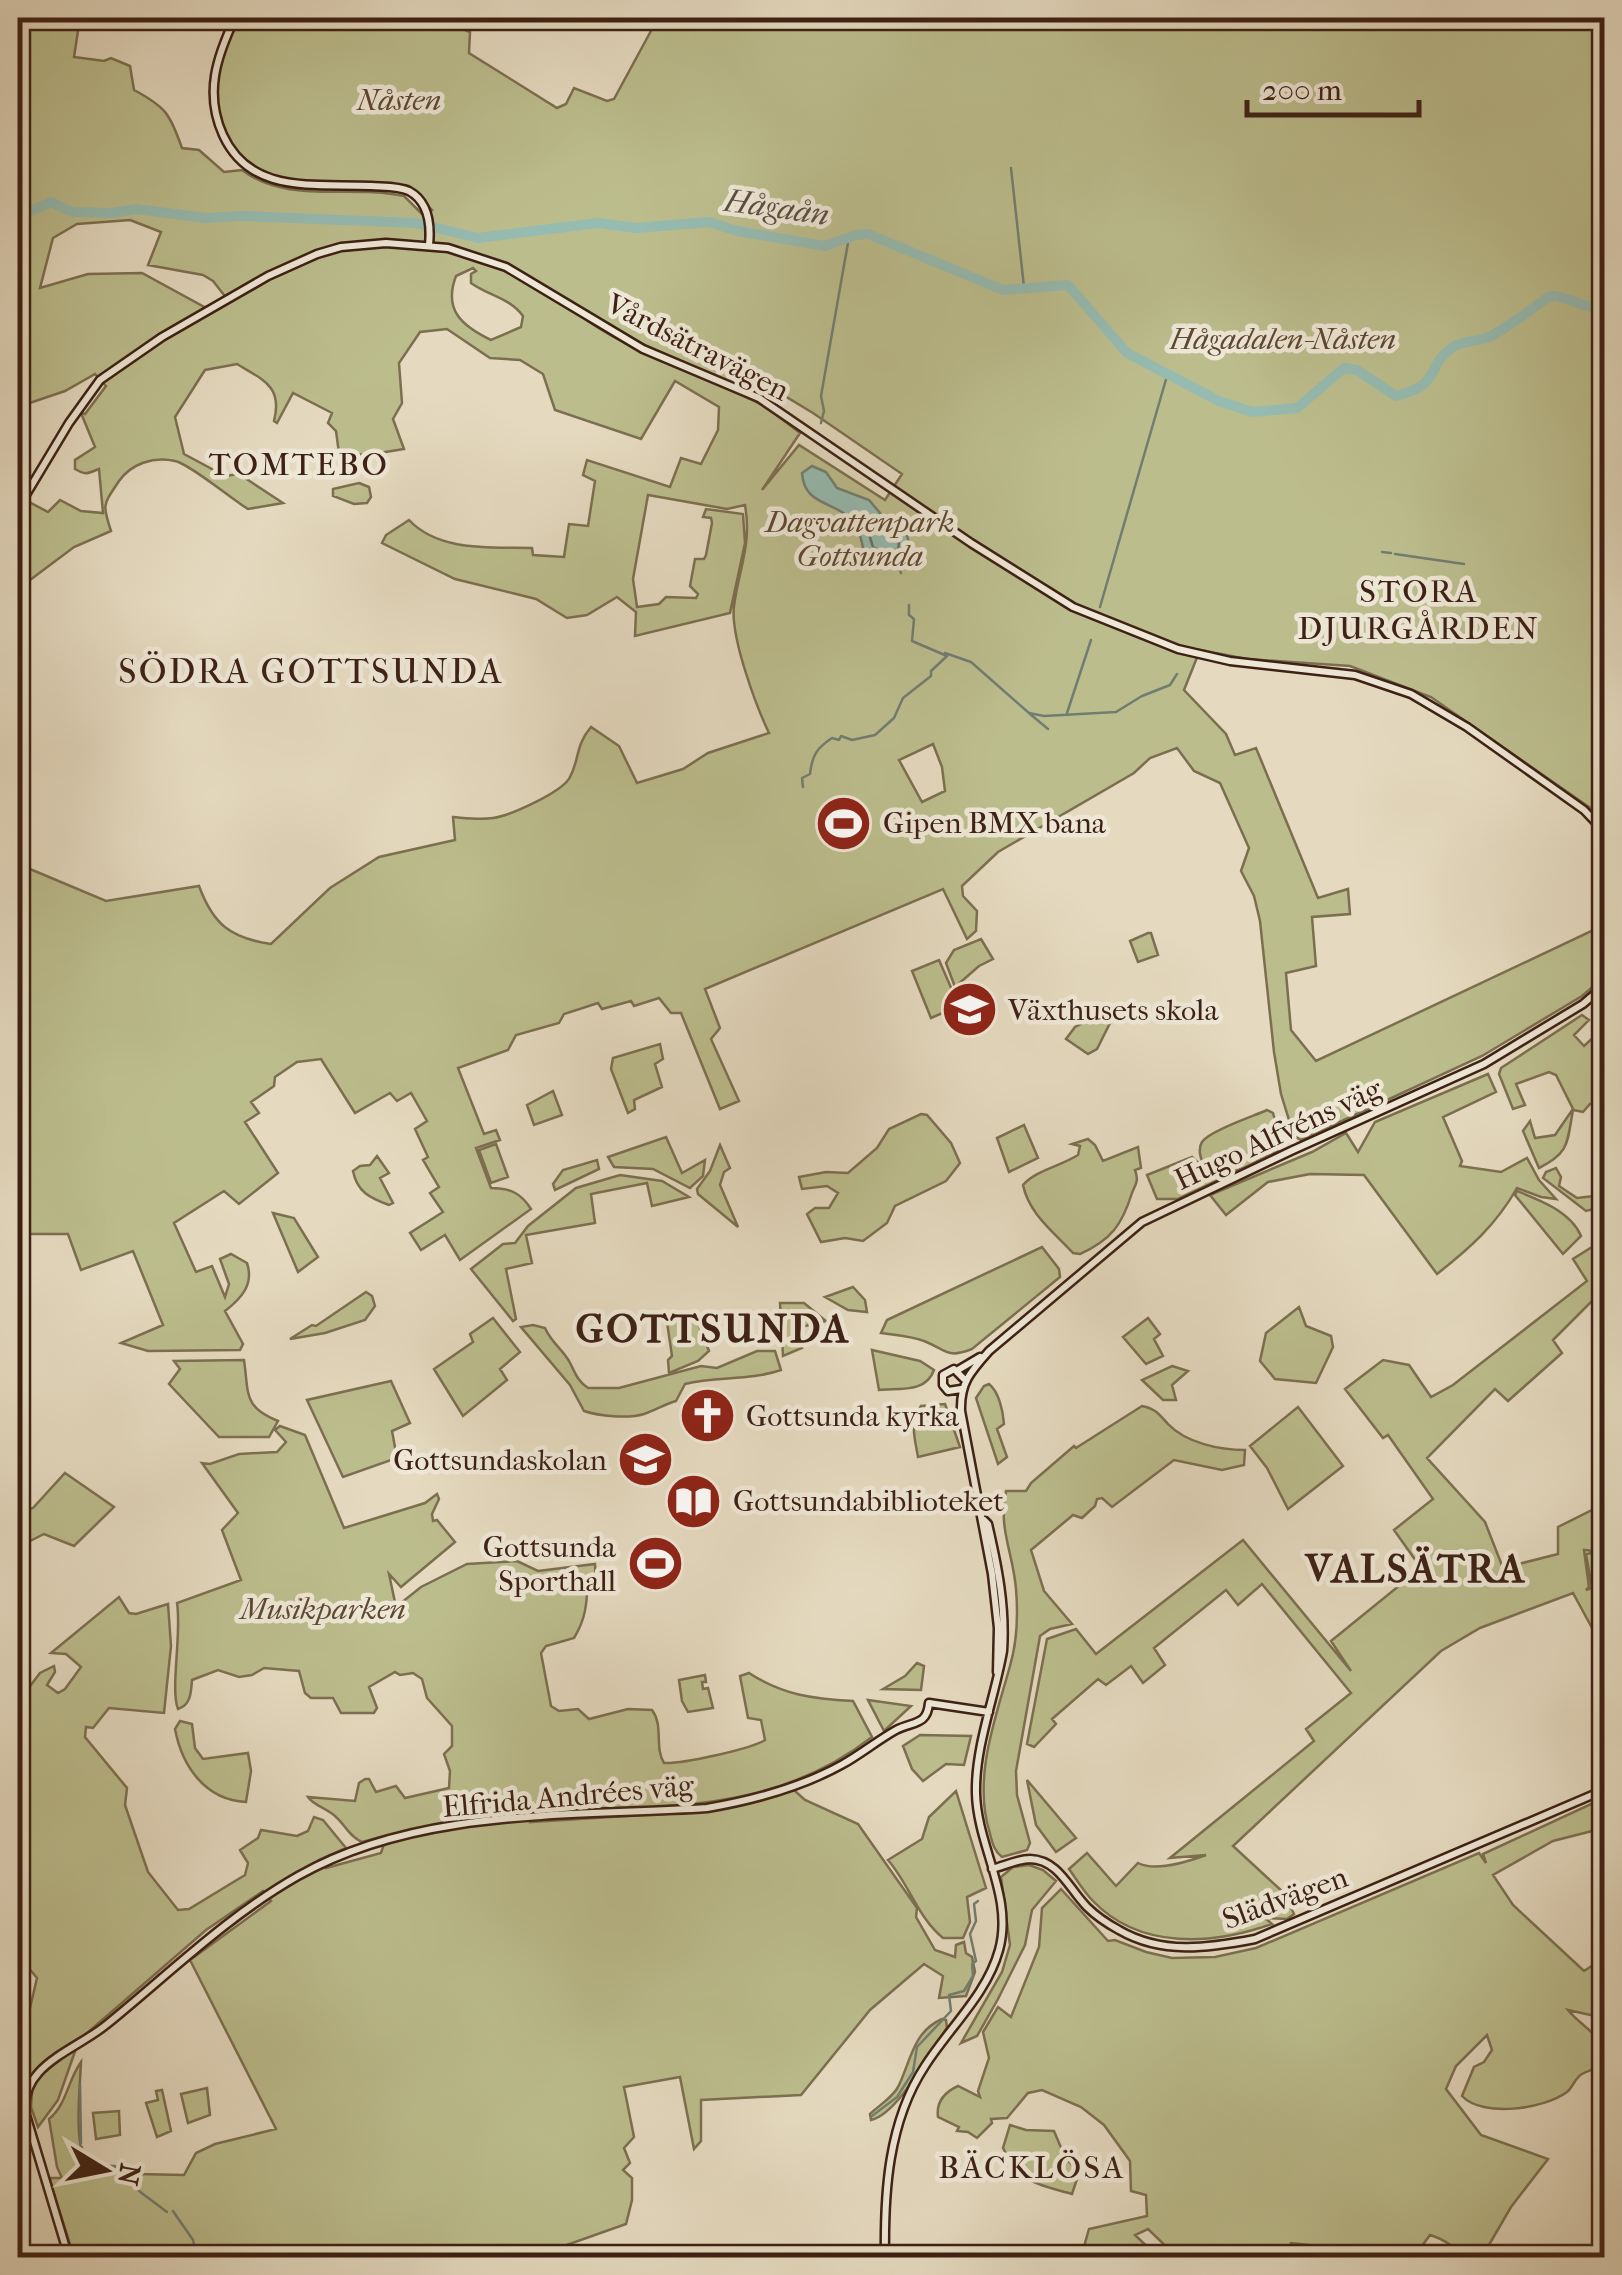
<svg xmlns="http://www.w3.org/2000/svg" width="1622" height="2275" viewBox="0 0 1622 2275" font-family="'IM FELL French Canon',serif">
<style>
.green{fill:#bcbd8d;stroke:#7c6f50;stroke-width:2.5;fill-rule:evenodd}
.water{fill:#96bbb1;stroke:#727d72;stroke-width:2.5}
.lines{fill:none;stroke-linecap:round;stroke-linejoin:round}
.shore{stroke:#6a6e62;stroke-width:2.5}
.stream{stroke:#727d72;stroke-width:2.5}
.river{stroke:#96bbb1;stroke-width:10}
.secondary-casing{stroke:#3d2114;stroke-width:11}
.secondary{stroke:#eee7d6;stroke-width:6}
.labels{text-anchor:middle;stroke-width:9;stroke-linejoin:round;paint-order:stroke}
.park-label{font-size:30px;font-style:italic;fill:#5d4832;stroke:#eee7d6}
.street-label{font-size:30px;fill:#3d2114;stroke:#eee7d6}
.poi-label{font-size:30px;fill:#3d2114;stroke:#eee7d6;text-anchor:start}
.water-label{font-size:32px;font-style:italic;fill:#584f43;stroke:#eee7d6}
.neighbourhood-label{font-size:32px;letter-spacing:2.5px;fill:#3d2114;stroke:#eee7d6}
.quarter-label{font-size:35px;letter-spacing:2.5px;fill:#3d2114;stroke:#eee7d6}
.district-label{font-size:40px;font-weight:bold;letter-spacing:2.5px;fill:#3d2114;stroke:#eee7d6}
</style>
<rect width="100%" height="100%" fill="#e5dac0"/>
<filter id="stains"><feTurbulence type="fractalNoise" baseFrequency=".002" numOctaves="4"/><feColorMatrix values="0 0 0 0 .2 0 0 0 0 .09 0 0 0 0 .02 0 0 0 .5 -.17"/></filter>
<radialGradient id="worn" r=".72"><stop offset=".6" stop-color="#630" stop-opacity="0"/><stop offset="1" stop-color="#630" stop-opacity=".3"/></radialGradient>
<path class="green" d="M 18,18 L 86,18 L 78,31 L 74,57 L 104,61 L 111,58 L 130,66 L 134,90 C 166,107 170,114 182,148 L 199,150 L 224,172 L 242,170 C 288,205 350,184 404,196 L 424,216 L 432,210 L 409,186 C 346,176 241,205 222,121 C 220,111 215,100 215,90 C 215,65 229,39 240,18 L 437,18 L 470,32 L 469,53 L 557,108 L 566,104 L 574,88 L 607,101 L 614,99 L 658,18 L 1604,18 L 1604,822 L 1596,812 L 1431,697 L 1350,666 L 1247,659 L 1200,650 L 1184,690 L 1226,734 L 1235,755 L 1256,748 L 1318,898 L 1348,889 L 1350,914 L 1312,917 L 1316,966 L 1286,973 L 1291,1030 L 1316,1061 L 1604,925 L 1604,977 L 1582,996 L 1482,1056 L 1301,1140 L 1294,1136 L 1281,1094 L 1274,1052 L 1260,921 L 1254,896 L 1241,871 L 1249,848 L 1220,783 L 1194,771 L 1177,748 L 1150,758 L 1134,773 L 998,852 L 962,886 L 963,896 L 977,911 L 976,931 L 967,939 L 943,889 L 705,989 L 720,1028 L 711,1039 L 739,1101 L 720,1109 L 681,1013 L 671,1013 L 659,998 L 634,1006 L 631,1001 L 602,1009 L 598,1003 L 564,1014 L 559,1023 L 516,1035 L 508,1050 L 458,1068 L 484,1134 L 496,1130 L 500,1140 L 476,1148 L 491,1188 C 510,1188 521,1193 531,1209 L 460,1260 L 445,1235 L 421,1250 L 410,1233 L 443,1212 L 430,1193 L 439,1187 L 423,1160 L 428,1157 L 415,1129 L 427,1121 L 411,1093 L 397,1101 L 390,1093 L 355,1113 L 321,1059 L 297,1062 L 275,1077 L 274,1086 L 251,1102 L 259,1113 L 245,1122 L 278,1173 L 239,1204 L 224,1191 L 174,1223 L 196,1272 L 212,1266 L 225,1297 L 229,1284 L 220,1259 L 231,1254 L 247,1263 C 254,1284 242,1298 225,1311 L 243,1344 L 240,1350 L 148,1351 L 121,1343 L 163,1325 L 133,1251 L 81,1270 L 68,1234 L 28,1234 L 18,1258 L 18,864 L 106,901 L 199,886 C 213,924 230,938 271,944 L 330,888 L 379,857 L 455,840 L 453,817 C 466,818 480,820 493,818 C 509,816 563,792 570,777 C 580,758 575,746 591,727 L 619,746 L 637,783 L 683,769 L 708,753 L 769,733 C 757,708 730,637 734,606 C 739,568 752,545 745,505 L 727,509 L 648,495 L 633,579 L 637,607 L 659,604 L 666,597 L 696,598 L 698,594 L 690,586 L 695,559 L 704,559 L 706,555 L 712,523 L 711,518 L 703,517 L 706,509 L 743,514 L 745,543 L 730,613 L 635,636 L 636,612 L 617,597 L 587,615 L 567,618 L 536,599 L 455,579 L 382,543 L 386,535 L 409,520 C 439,552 491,547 532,548 L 533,555 L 564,557 L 569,524 L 588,526 L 595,481 L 583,475 L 587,460 L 670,487 L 681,458 L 701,464 L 718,430 L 719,407 L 675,381 L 641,439 L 555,410 L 543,374 L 520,360 L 490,358 L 447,329 L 420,332 L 399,363 L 402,403 L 393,419 L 404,449 L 367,455 L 339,453 L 336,431 L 328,423 L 332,413 L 293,393 L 277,423 L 274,421 C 283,386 263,380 237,364 L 205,370 L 175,417 L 184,454 L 225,476 L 239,474 L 283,503 L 248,509 C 233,500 188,463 175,461 C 153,456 131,464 119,481 C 103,505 102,504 111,531 L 74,547 L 18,589 L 18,523 L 29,502 L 48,512 L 60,500 L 81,511 L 103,513 L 99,469 C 88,473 87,476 75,469 L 75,460 L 95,447 L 81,413 L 85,414 L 106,386 L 95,374 L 65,391 L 18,407 L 18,366 L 21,364 L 24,342 L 18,328 ZM 130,220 L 161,232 L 148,265 L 203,275 L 213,281 L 228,300 L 210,310 L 142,273 L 88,274 L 40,288 L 53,238 L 77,224 ZM 473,268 L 476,271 L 471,274 L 471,283 C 489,296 510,298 523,316 L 521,327 L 491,340 C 462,326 443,310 456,276 ZM 589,315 L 629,338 L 739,387 L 750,375 L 813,413 L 902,474 L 885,500 L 799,445 L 762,490 L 800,433 C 785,422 772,410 756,402 C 700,373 640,357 588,321 ZM 933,744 L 942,767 L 945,791 L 922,802 L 899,760 Z
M 359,483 L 369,487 L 371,497 L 367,503 L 354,504 L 333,496 L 333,489 Z
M 1148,933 L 1151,933 L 1158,955 L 1138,962 L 1130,941 Z
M 981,939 L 993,959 L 979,966 L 955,987 L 946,963 L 954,950 Z
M 939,960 L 959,1006 L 931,1018 L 912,971 Z
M 1103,1013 L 1111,1021 L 1097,1049 L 1088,1054 L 1066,1039 L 1075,1027 Z
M 1582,1015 L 1589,1020 L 1574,1035 L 1584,1046 L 1596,1035 L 1604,1038 L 1604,1101 L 1590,1104 L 1583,1112 L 1573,1110 C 1567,1142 1570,1153 1539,1168 L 1523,1131 L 1530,1121 L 1535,1138 L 1555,1135 L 1573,1109 L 1556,1075 L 1549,1072 L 1516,1084 L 1525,1105 L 1513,1109 L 1499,1074 L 1501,1068 Z
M 660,1044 L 663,1059 L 655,1064 L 662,1087 L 634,1100 L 635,1109 L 628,1113 L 611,1069 L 613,1058 Z
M 1488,1074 L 1496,1092 L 1443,1117 L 1462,1161 L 1460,1166 L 1501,1172 L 1527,1158 L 1539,1180 L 1556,1199 L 1541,1197 L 1517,1188 C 1496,1225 1470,1248 1437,1274 L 1364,1175 L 1310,1174 L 1268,1182 L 1226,1215 L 1210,1195 L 1312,1152 L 1346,1133 L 1358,1152 L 1375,1122 Z
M 553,1091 L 562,1115 L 534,1125 L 527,1105 Z
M 1267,1110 L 1273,1113 L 1281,1142 L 1277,1151 C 1256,1160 1223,1187 1204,1164 C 1200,1159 1198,1148 1202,1142 C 1209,1131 1254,1116 1267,1110 Z
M 921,1114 L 927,1115 L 951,1143 L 960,1163 L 946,1181 L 895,1206 L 887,1223 L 863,1241 L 845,1238 L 821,1242 L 807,1214 L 815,1208 L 829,1208 L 838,1193 L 827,1186 L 802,1189 L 799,1177 L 826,1172 L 848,1173 L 877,1148 L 889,1129 Z
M 1024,1125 L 1038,1158 L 1009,1172 L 997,1138 Z
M 666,1137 L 682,1173 L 705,1160 L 703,1176 L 690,1188 L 653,1169 L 614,1167 L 608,1157 Z
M 1088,1139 L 1095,1145 L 1103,1161 L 1138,1147 L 1141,1168 L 1135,1170 C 1139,1181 1136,1183 1132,1193 C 1122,1225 1111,1240 1080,1254 L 1073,1253 C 1054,1232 1029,1214 1023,1185 C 1036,1170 1061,1166 1078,1155 L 1080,1146 L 1072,1144 Z
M 496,1144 L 508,1177 L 491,1183 L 479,1150 Z
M 720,1145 L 730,1168 L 724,1172 L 720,1185 L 738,1227 L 698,1194 L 697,1189 L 710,1171 Z
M 377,1156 L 389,1173 L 380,1178 L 393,1203 L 389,1205 C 370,1198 357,1192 353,1171 L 360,1166 L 370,1165 Z
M 1192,1157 L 1210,1174 L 1221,1179 L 1178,1199 L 1157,1199 L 1147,1175 Z
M 597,1160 L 599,1169 L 555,1190 L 553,1184 L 563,1170 Z
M 1556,1168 L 1561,1177 L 1559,1186 L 1577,1198 L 1604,1195 L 1604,1224 L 1598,1219 L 1601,1207 L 1586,1211 L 1543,1178 L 1546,1172 Z
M 620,1175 L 662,1181 L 689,1197 L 652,1206 L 647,1183 L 591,1194 L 595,1223 L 526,1235 L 532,1263 L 506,1269 L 516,1319 L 513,1321 L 471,1269 L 503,1244 L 515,1243 L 528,1226 L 576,1188 Z
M 1517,1191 C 1540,1200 1571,1212 1581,1236 L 1563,1254 L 1515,1195 Z
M 273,1213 L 294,1218 L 318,1257 L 298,1272 Z
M 1600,1242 L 1604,1245 L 1604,1289 L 1553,1340 L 1562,1353 L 1508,1401 L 1495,1389 L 1427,1458 L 1485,1522 L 1503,1568 L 1558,1554 L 1558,1527 L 1604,1504 L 1604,1552 L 1584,1550 L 1589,1587 L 1586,1590 L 1592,1588 L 1586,1554 L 1597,1552 L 1604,1612 L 1604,1650 L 1573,1593 L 1480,1628 L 1441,1651 L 1233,1846 L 1284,1893 L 1294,1914 L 1287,1919 L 1265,1918 L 1272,1924 C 1213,1945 1140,1950 1093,1901 C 1084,1892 1077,1880 1069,1869 L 1087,1853 L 1116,1886 L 1138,1863 C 1156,1872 1187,1862 1206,1855 L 1170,1858 L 1314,1741 L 1306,1729 L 1351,1693 L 1262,1584 L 1238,1605 L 1226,1590 L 1154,1648 L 1165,1665 L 1143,1683 L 1131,1666 L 1106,1685 L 1098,1679 L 1052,1719 L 1056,1724 L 1034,1747 L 1027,1744 L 1047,1639 L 1076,1629 L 1096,1654 L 1243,1540 L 1351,1671 L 1331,1641 L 1421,1568 L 1394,1530 L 1433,1499 L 1388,1435 L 1383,1438 L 1345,1389 L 1383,1360 L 1409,1365 L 1431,1397 L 1453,1385 L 1587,1281 L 1573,1259 Z
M 1042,1247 L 1059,1269 L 1060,1277 L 972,1349 C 946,1359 947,1350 924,1341 C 911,1336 895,1335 881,1333 L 887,1320 Z
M 853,1287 L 865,1300 L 867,1312 L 848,1310 L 825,1297 Z
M 366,1292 L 372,1296 L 375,1306 L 365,1320 L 325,1333 L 290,1339 L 312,1325 L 316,1326 Z
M 780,1303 L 804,1303 L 826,1321 L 801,1327 L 802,1348 L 783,1356 Z
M 1299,1307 L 1306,1326 L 1331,1336 L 1333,1347 L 1316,1383 L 1275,1379 L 1260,1361 L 1266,1333 Z
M 695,1316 L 709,1351 L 698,1361 L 669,1373 L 668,1360 L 672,1356 L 667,1322 Z
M 493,1318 L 520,1352 L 500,1369 L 507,1380 L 463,1416 L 434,1369 L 473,1342 L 470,1334 Z
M 1148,1318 L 1160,1334 L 1154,1339 L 1163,1356 L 1146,1364 L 1123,1337 Z
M 533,1325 L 545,1328 C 551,1342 562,1349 569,1361 C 575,1372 577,1381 588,1388 L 619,1388 L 701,1366 L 717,1368 L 757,1351 L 775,1351 L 781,1370 C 749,1381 717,1376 685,1384 L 676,1401 C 665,1404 654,1411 644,1414 C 628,1419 599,1416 584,1411 L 570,1385 L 521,1327 Z
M 872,1350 L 920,1361 L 934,1370 C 926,1393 900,1388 879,1390 Z
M 244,1360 C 249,1394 243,1407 278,1421 L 269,1437 L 219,1437 L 169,1384 L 180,1369 L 174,1361 Z
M 1172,1366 L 1188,1371 L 1172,1385 L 1176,1400 L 1163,1400 L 1142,1380 Z
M 391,1381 L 410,1423 L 392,1431 L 397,1458 L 343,1477 L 307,1400 Z
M 989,1384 C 999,1392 1003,1411 1004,1424 L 997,1429 L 1007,1457 L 998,1464 L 976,1398 L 984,1386 Z
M 945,1404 L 960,1447 L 918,1457 C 915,1439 909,1422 921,1406 Z
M 1142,1406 C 1156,1409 1159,1414 1168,1424 C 1186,1443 1220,1450 1245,1450 L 1244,1465 L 1222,1470 L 1174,1460 L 1112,1507 L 1102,1498 L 1097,1499 L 1095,1506 L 1082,1518 L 1073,1515 L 1031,1550 L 1044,1591 L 1072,1624 L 1050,1629 L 1040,1636 L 1016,1771 L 1017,1795 L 1030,1843 L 1027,1850 L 1002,1857 C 993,1850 992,1841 989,1830 C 973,1776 996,1717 1010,1666 C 1017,1642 1018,1613 1016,1589 C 1013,1552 998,1529 1006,1491 L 1026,1491 L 1031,1483 L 1074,1446 L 1076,1448 Z
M 1298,1407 L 1343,1466 L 1288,1509 L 1267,1468 L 1250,1446 Z
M 280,1426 L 305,1435 L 344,1528 L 425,1503 L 437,1494 L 439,1499 L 432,1514 L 433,1521 L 437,1520 L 455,1542 L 401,1587 L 389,1574 L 396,1607 L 421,1587 L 467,1564 L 517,1561 L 538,1571 L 595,1564 L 596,1585 L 587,1594 C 586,1611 583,1623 574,1638 L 546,1646 L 541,1653 L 551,1706 L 559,1711 L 578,1709 L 589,1719 L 628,1709 L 652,1710 C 664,1726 654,1747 664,1763 C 682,1764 751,1749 765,1740 L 761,1720 L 748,1718 L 740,1676 L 749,1673 C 783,1695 813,1699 853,1701 L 872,1737 C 791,1800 706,1805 608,1810 C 587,1811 557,1817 539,1811 L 531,1822 L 706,1811 L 794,1790 L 805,1800 L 858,1824 L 917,1908 L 916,1917 L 935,1950 L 955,1957 L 956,1945 L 964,1942 L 966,1953 L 972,1957 L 975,1972 L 966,1996 L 939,1998 L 943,1976 L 924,1964 L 870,2010 L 801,2095 L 701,2100 L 701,2141 L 694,2149 L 680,2077 L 624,2087 L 634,2137 L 624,2148 L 630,2163 L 623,2170 L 632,2178 L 632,2200 L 626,2224 L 530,2258 L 74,2257 L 52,2187 L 50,2178 L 62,2178 L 57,2167 L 49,2119 C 67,2104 67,2082 81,2062 C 80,2089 73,2146 88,2166 L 114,2166 L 136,2174 L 184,2175 L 196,2153 L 215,2144 L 276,2129 L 190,1960 L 271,1901 L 263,1891 L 206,1930 L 79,2040 L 58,2100 L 38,2127 L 31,2107 L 32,2092 L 18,2082 L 18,2012 L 30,2008 L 37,1978 L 18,1955 L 18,1688 L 27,1690 L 40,1673 L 54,1666 L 55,1672 L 47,1685 L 58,1693 L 65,1689 L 81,1667 L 66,1654 L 51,1653 L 119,1597 L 129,1613 L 136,1614 L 168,1604 L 171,1646 L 164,1713 L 109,1708 L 93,1728 L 86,1727 L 85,1737 L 127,1788 L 125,1805 L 148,1872 L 178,1910 L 189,1909 L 245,1875 L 248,1863 L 240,1850 L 258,1838 L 261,1830 L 297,1836 L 308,1831 L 314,1817 L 323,1820 L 346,1848 L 319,1860 L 326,1868 L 381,1853 L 387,1835 L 362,1842 C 349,1836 346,1826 336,1817 C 327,1808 314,1806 308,1797 L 355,1801 L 359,1783 L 365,1779 L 369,1779 L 376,1792 L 396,1786 L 405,1798 L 449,1788 L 450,1771 L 444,1754 L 452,1746 L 452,1726 L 427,1698 L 422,1679 L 413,1673 L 400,1675 L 395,1672 L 369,1687 L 377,1708 L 374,1713 L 341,1713 L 333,1698 L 311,1698 L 305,1693 L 299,1671 L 264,1668 L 252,1675 L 239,1677 L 218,1670 L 192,1680 C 191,1692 191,1705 178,1709 C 170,1689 182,1633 177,1603 L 241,1580 L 222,1530 L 238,1513 L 202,1463 L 210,1464 L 239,1454 L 277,1452 L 286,1442 L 275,1430 Z
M 65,1473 L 114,1507 L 74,1546 L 44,1534 L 18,1547 L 18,1512 L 33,1508 Z
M 917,1663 L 924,1666 L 921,1690 L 883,1689 L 905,1676 Z
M 705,1675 L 706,1682 L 702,1682 L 703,1689 L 708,1688 L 713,1708 L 688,1712 L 682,1701 L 679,1680 Z
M 868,1700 L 911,1706 L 884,1731 Z
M 180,1721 L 192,1724 L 195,1748 L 203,1759 L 248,1753 L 251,1771 L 246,1802 C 205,1800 182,1766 175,1729 Z
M 920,1735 L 971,1736 L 964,1765 L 946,1764 L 923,1781 L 912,1769 L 903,1746 Z
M 1027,1780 L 1076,1838 L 1056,1852 L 1036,1825 Z
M 956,1791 L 986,1888 L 967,1897 L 970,1922 L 963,1938 L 943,1938 C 918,1918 909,1884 888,1860 L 922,1839 L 929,1817 Z
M 1604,1798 L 1604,1828 L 1553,1841 L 1493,1875 L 1513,1905 L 1584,1971 L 1604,1958 L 1604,2018 L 1568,2010 C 1582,2028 1608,2036 1603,2064 C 1595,2070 1589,2070 1582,2074 C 1575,2078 1573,2087 1567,2092 C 1544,2109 1483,2118 1462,2096 L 1474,2067 L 1484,2062 L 1492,2050 L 1487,2035 L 1456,2066 L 1446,2089 L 1481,2135 L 1548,2159 L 1511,2207 L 1482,2257 C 1460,2257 1450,2240 1430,2235 L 1416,2254 L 1385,2247 L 1374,2257 L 1347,2249 L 1291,2243 L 1284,2257 L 1177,2257 L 1148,2229 L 1135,2235 L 1158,2257 L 1081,2257 L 1089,2229 L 1147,2216 L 1146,2195 L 1131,2191 L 1130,2161 L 1104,2125 L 1081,2107 L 1042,2090 L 1028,2093 L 1007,2118 L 991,2119 L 992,2123 L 977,2138 L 968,2132 L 957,2131 L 959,2127 L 938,2117 C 936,2102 945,2092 958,2086 L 980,2097 L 978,2091 L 989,2058 L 983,2032 L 998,2007 L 1011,2017 L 1039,1947 L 1042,1908 L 1061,1889 L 1108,1941 L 1115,1940 L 1146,1952 L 1172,1958 L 1215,1957 L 1256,1948 L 1479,1853 L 1486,1863 L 1483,1854 Z
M 1029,1865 L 1043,1870 L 1056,1881 L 1032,1910 L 1025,1945 L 998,1999 L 977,2036 L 961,2043 L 1002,1972 L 1010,1945 L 1001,1877 L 1013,1867 Z
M 942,2019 L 946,2020 L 947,2028 C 929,2053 899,2113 871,2120 L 870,2114 C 879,2105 894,2097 899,2085 C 911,2060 913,2032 942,2019 Z
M 207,2088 L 210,2115 L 188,2123 L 181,2094 Z
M 162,2090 L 171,2131 L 157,2137 L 146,2103 L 158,2100 L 156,2091 Z
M 119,2111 L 120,2135 L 96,2139 L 93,2113 Z
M 1010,2125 L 1026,2130 L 1054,2131 L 1065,2157 L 1079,2173 L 1072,2194 C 1037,2184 1021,2184 1003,2148 Z"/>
<path class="water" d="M 812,466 L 826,472 L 837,488 L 869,500 L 886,520 L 906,532 L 911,550 L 906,559 L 891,567 C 850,555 870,541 852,520 C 835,501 804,506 802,473 Z"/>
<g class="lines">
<path class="shore" d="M 870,523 L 899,541 L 898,552 L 889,556 L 873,547 L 867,528 Z"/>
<path class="stream" d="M 1011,168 L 1024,287
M 821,423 L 824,411 L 821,396 L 849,237
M 1382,552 L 1391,553
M 1395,554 L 1464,564
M 898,564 L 901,573
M 1100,607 L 1167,376
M 945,653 L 971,662 L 1029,713 L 1044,716 L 1116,712 L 1142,696 L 1170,685 L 1177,674
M 1067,713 L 1091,640
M 1030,714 L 1048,729
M 803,787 L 802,778 L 810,774 C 812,755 817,748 832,738 L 839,740 L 841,736 L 852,740 L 875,735 L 894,718 L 903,698 L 931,676 L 931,671 L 947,656 L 912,641 L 914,619 L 909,615 L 909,605
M 80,2084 L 81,2143
M 872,2116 L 897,2097 L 913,2072 L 917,2047 L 951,2011 L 949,1995 L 964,1991 L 973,1976 L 972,1964 L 976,1961 L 970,1934 L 976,1921 L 974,1904 L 978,1901
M 82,2147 L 83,2159 L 88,2166 L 118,2167 L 139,2191 L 167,2212
M 173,2211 L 193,2240 L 197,2258
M 1595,2258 L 1604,2237"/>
<path class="river" d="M 18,217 L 51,202 L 72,212 L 112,213 L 136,209 L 206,218 L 242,216 L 416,223 L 478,238 L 598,223 L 636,228 L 709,222 L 737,231 L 825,246 L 856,235 L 868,234 L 1003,290 L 1068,285 L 1127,353 L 1219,401 L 1252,412 L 1297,408 L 1344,368 L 1357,370 L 1396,396 C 1444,384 1424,367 1453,347 C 1465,340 1479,342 1491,336 C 1512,325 1531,309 1550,296 C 1570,295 1584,312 1604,305"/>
<defs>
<path id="secondary" d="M 235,18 C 217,56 204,93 223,135 C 251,196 316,183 371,186 C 383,187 398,186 409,191 C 429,202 431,225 429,245
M 18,508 L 69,423 L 100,380 L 162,337 L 268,276 L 317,254 L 341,247 L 386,243 L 448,248 L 506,267 L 643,349 L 759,398 L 971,543 L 1073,607 L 1178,649 L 1230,661 L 1355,675 L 1411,694 L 1467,727 L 1584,810 L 1604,831
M 958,1370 L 980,1357
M 961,1389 L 948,1391 L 943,1385 L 943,1375 L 954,1369 L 964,1379
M 997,1672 L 998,1628 L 992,1574 L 961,1411 C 960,1383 971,1371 989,1351 L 1142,1222 L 1293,1150 L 1484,1064 L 1583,1004 L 1604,986
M 992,1869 C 1004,1866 1018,1859 1030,1859 C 1059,1860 1069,1889 1087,1907 C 1096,1916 1108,1924 1119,1930 C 1162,1955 1208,1948 1255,1939 L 1604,1790
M 69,2258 L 26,2115 C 18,2066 74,2051 106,2025 C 169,1974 226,1917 298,1876 C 420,1807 572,1817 707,1808 C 754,1800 800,1788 843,1764 C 861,1754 878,1740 896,1730 C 913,1721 927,1726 929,1703 L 989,1712
M 885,2258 C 884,2193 888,2122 925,2066 C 949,2028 987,1994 999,1950 C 1014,1897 977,1846 976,1793 C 975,1746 995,1697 1003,1651 C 1006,1607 998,1567 988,1524 L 984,1520"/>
</defs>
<use href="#secondary" class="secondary-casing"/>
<use href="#secondary" class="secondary"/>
</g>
<defs>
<symbol id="stadium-disc" viewBox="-11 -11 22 22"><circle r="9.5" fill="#8f2418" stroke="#eee7d6"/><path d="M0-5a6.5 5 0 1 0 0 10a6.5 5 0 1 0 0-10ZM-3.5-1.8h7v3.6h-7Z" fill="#fff"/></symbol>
<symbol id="school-disc" viewBox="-11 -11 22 22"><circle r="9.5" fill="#8f2418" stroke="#eee7d6"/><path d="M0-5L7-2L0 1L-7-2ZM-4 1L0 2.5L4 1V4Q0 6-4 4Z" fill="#fff"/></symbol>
<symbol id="church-disc" viewBox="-11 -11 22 22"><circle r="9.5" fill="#8f2418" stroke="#eee7d6"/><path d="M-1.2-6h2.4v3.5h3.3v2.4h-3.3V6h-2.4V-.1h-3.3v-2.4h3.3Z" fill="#fff"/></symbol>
<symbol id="library-disc" viewBox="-11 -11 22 22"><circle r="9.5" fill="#8f2418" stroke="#eee7d6"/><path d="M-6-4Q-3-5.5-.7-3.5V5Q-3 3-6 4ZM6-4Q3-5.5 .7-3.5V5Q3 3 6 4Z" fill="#fff"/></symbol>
</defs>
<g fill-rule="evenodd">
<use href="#stadium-disc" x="812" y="792" width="63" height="63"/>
<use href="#school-disc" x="938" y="978" width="63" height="63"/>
<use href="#church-disc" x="676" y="1384" width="63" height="63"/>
<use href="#school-disc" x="614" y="1428" width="63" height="63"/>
<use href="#library-disc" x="662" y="1470" width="63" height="63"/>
<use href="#stadium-disc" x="624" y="1532" width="63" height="63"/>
</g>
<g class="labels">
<g class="park-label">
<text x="399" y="110">Nåsten</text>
<text x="1283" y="349">Hågadalen-Nåsten</text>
<text x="860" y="532">Dagvattenpark<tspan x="860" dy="34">Gottsunda</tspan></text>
<text x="323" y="1619">Musikparken</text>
</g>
<g class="street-label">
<text transform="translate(698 347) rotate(27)" y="10">Vårdsätravägen</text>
<text transform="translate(1278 1134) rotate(-25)" y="10">Hugo Alfvéns väg</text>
<text transform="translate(568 1796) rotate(-5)" y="10">Elfrida Andrées väg</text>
<text transform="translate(1285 1898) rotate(-20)" y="10">Slädvägen</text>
</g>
<g class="poi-label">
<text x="883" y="833">Gipen BMX bana</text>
<text x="1008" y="1020">Växthusets skola</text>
<text x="746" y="1426">Gottsunda kyrka</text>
<text x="607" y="1470" text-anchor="end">Gottsundaskolan</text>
<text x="733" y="1511">Gottsundabiblioteket</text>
<text x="616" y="1557" text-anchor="end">Gottsunda<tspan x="616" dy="34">Sporthall</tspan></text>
</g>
<g class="water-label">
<text transform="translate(777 207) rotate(8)" y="11">Hågaån</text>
</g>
<g class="neighbourhood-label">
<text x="299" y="475">TOMTEBO</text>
<text x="1419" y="602">STORA<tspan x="1419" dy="37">DJURGÅRDEN</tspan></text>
<text x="1032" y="2178">BÄCKLÖSA</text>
</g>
<g class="quarter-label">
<text x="311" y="683">SÖDRA GOTTSUNDA</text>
</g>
<g class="district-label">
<text x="713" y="1342">GOTTSUNDA</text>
<text x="1416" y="1582">VALSÄTRA</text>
</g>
</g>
<rect width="1622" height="2275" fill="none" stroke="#e5dac0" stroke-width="60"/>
<rect x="20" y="20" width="1582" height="2235" fill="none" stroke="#3d2114" stroke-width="5"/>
<rect x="30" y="30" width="1562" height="2215" fill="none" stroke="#3d2114" stroke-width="2.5"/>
<g transform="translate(105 2170) rotate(100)" stroke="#eee7d6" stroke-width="8" paint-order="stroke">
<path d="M0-8L18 38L0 25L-18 38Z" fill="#3d2114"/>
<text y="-15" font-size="28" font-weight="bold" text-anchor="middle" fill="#3d2114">N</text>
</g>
<path d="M1247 100v15h172v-15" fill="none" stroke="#3d2114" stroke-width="5"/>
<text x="1262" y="100" font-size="30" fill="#3d2114" stroke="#eee7d6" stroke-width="8" paint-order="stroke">200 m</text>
<rect width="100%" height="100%" filter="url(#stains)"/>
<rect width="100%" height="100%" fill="url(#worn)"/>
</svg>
